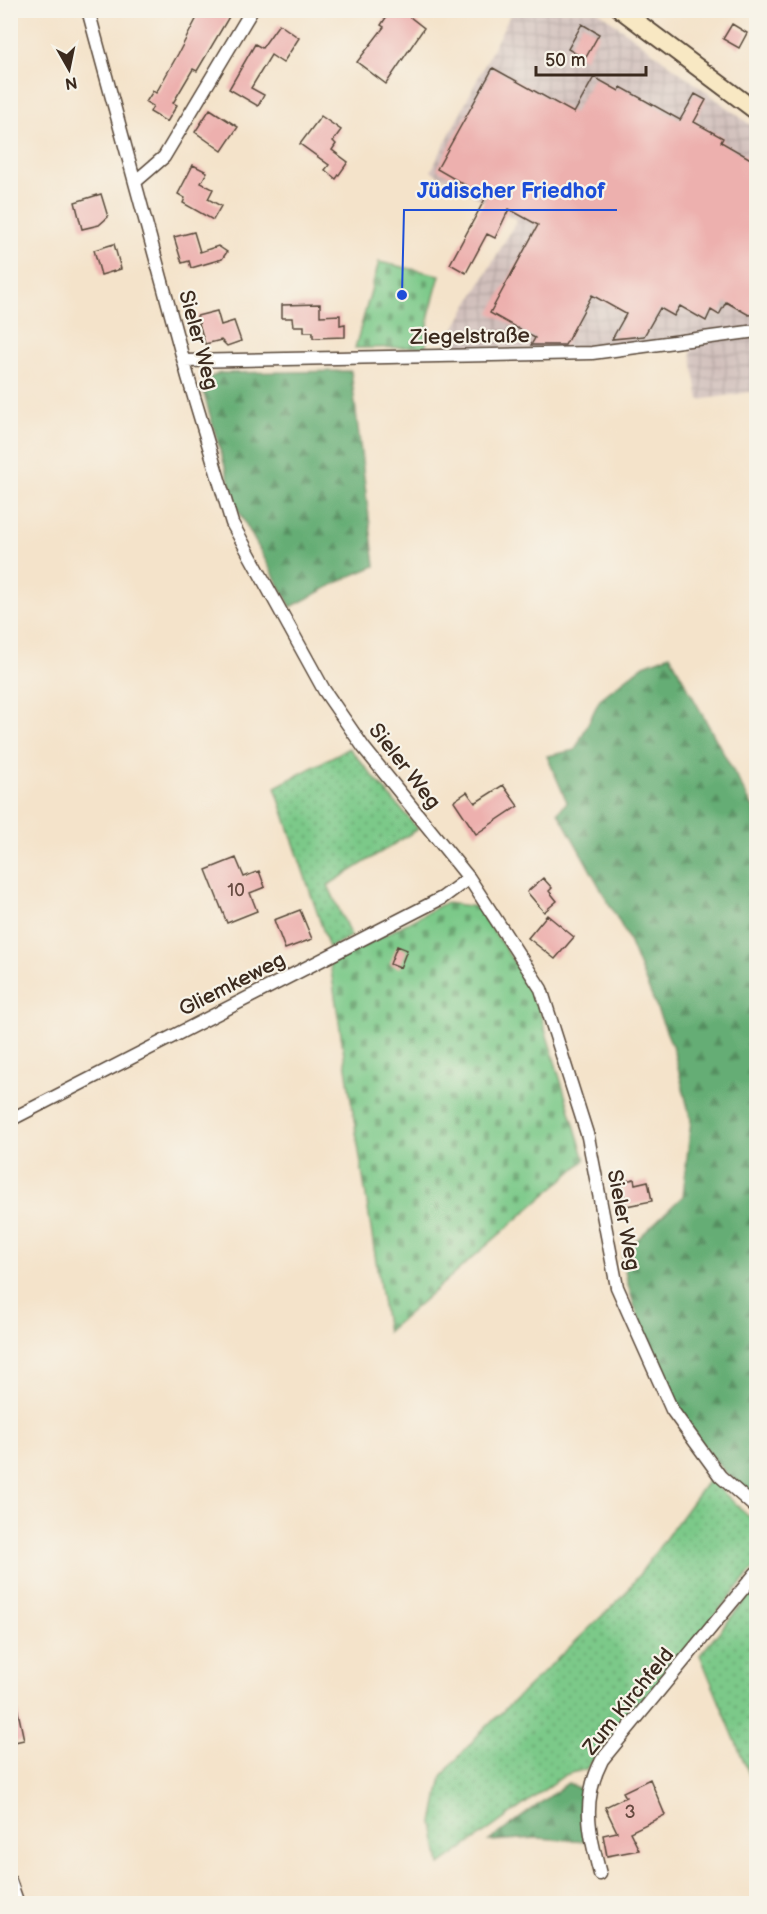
<svg xmlns="http://www.w3.org/2000/svg" width="767" height="1914" viewBox="0 0 767 1914" font-family="'Balsamiq Sans',sans-serif">
<style>
.industrial{fill:url(#industrial-grid)}
.grass{fill:url(#grass-dots);stroke:#5c7a54;stroke-width:1.5}
.forest{fill:url(#forest-firs);stroke:#506c4a;stroke-width:1.5}
.cemetery{fill:url(#cemetery-stones);stroke:#5c7a54;stroke-width:1.5}
.building{fill:#edb0ae}
.lines{fill:none;stroke-linecap:round;stroke-linejoin:round}
.street-casing{stroke:#574638;stroke-width:15}
.secondary-casing{stroke:#574638;stroke-width:20}
.street{stroke:#fff;stroke-width:12}
.secondary{stroke:#f8e8c3;stroke-width:16}
.labels{text-anchor:middle;stroke-width:4.5;stroke-linejoin:round;paint-order:stroke}
.number-label{font-size:18px;fill:#684c42}
.street-label{font-size:21px;fill:#3b2a1e;stroke:#f7f3e8}
.leader{fill:none;stroke:#1d4ed8;stroke-width:2}
.callout-dot{fill:#1d4ed8;stroke:#f7f3e8;stroke-width:2}
.callout-label{font-size:22px;text-anchor:middle;font-weight:bold;fill:#1d4ed8;stroke:#f7f3e8;stroke-width:4.5;stroke-linejoin:round;paint-order:stroke}
</style>
<defs>
<pattern id="industrial-grid" width="8" height="8" patternUnits="userSpaceOnUse" patternTransform="scale(1.5)"><rect width="8" height="8" fill="#d1c0bc"/><path d="M0 4h8M4 0v8" fill="none" stroke="#b4a5a1"/></pattern>
<pattern id="grass-dots" width="8" height="8" patternUnits="userSpaceOnUse" patternTransform="scale(1.5)"><rect width="8" height="8" fill="#7cc989"/><path d="M2 2h.1M6 6h.1" fill="none" stroke="#67a36f" stroke-width="1.8" stroke-linecap="round"/></pattern>
<pattern id="forest-firs" width="22" height="20" patternUnits="userSpaceOnUse" patternTransform="scale(1.5)"><rect width="22" height="20" fill="#65ad75"/><path d="M5 1l3.5 6h-7zM16 11l3.5 6h-7z" fill="#548d5f"/></pattern>
<pattern id="cemetery-stones" width="16" height="16" patternUnits="userSpaceOnUse" patternTransform="scale(1.5)"><rect width="16" height="16" fill="#7cc989"/><path d="M2 7V4a2 2 0 0 1 4 0v3zM10 15v-3a2 2 0 0 1 4 0v3z" fill="#67a36f"/></pattern>
</defs>
<rect width="100%" height="100%" fill="#f7f3e8"/>
<filter id="ink" filterUnits="userSpaceOnUse"><feTurbulence type="fractalNoise" baseFrequency=".0167" numOctaves="2"/><feDisplacementMap in="SourceGraphic" scale="12" xChannelSelector="R" yChannelSelector="G"/><feConvolveMatrix kernelMatrix="1 2 1 2 8 2 1 2 1" color-interpolation-filters="sRGB"/></filter>
<filter id="wash" filterUnits="userSpaceOnUse"><feTurbulence type="fractalNoise" baseFrequency=".008" numOctaves="4" result="noise"/><feDisplacementMap in="SourceGraphic" scale="24" xChannelSelector="R" yChannelSelector="G"/><feGaussianBlur stdDeviation="1.35" result="paint"/><feColorMatrix in="noise" values="0 0 0 0 0 0 0 0 0 0 0 0 0 0 0 0 0 1.4 0 .05"/><feComposite in="paint" operator="in"/></filter>
<g filter="url(#wash)">
<rect width="100%" height="100%" fill="#f4e3ca"/>
<path class="industrial" d="M 512,11 L 598,11 L 756,129 L 756,391 L 699,400 L 691,353 L 692,336 L 596,350 L 443,348 L 517,220 L 431,171 Z"/>
<path class="grass" d="M 349,748 L 418,829 L 328,885 L 351,936 L 329,948 L 275,787 Z
M 709,1479 L 756,1523 L 756,1566 L 586,1769 L 565,1775 L 440,1865 L 433,1823 L 442,1776 L 478,1735 L 625,1594 Z
M 756,1587 L 756,1791 L 700,1655 Z"/>
<path class="forest" d="M 351,371 L 375,566 L 346,578 L 291,607 L 237,508 L 203,391 L 207,379 L 220,373 Z
M 670,655 L 756,813 L 756,1496 C 746,1488 733,1481 724,1471 C 680,1426 630,1316 622,1254 L 683,1196 L 691,1120 L 673,1048 L 627,936 L 558,812 L 567,802 L 547,756 L 575,750 L 600,699 L 644,665 Z
M 568,1783 L 586,1792 L 587,1841 L 537,1838 L 489,1841 Z"/>
<path class="cemetery" d="M 379,262 L 440,275 L 429,315 L 426,347 L 355,348 Z
M 445,903 L 478,907 L 534,993 L 585,1160 L 387,1332 L 330,964 Z"/>
<g id="blocks">
<path class="building" d="M 201,10 L 233,10 L 197,71 L 193,69 L 173,103 L 177,105 L 167,122 L 150,112 L 153,106 L 146,102 L 153,91 L 156,93 L 178,54 Z
M 391,10 L 401,10 L 424,28 L 386,84 L 357,62 L 384,27 L 381,25 Z
M 279,24 L 299,38 L 283,63 L 271,55 L 251,88 L 264,95 L 258,106 L 229,89 L 255,44 L 262,48 Z
M 582,24 L 599,34 L 585,59 L 568,49 Z
M 732,24 L 747,33 L 739,48 L 723,39 Z
M 493,68 L 574,113 L 594,77 L 619,91 L 621,87 L 680,120 L 695,94 L 706,100 L 694,122 L 723,138 L 721,142 L 756,162 L 756,314 L 749,315 L 726,302 L 719,315 L 711,310 L 706,321 L 680,306 L 674,316 L 660,308 L 644,336 L 612,339 L 626,314 L 592,295 L 565,345 L 531,345 L 535,338 L 490,313 L 538,225 L 509,209 L 495,238 L 487,234 L 466,273 L 450,264 L 486,197 L 437,169 Z
M 210,109 L 238,127 L 222,151 L 195,132 Z
M 321,116 L 341,130 L 333,141 L 336,144 L 332,150 L 348,162 L 336,179 L 325,170 L 329,165 L 300,144 Z
M 193,165 L 207,172 L 201,183 L 213,189 L 208,199 L 221,206 L 213,220 L 183,203 L 185,198 L 178,194 Z
M 101,194 L 108,217 L 99,225 L 82,229 L 75,202 Z
M 194,232 L 200,252 L 218,246 L 227,252 L 222,259 L 191,268 L 189,261 L 182,263 L 174,237 Z
M 114,244 L 121,269 L 101,275 L 94,250 Z
M 320,304 L 320,316 L 340,315 L 340,325 L 345,324 L 345,337 L 313,338 L 313,332 L 304,332 L 304,326 L 293,326 L 292,318 L 282,318 L 282,305 Z
M 217,311 L 221,325 L 234,321 L 241,341 L 227,346 L 221,340 L 205,344 L 197,316 Z
M 503,785 L 518,806 L 476,834 L 454,801 L 467,792 L 475,803 Z
M 236,858 L 244,877 L 259,871 L 265,887 L 250,893 L 257,911 L 227,923 L 206,870 Z
M 543,878 L 552,888 L 549,891 L 557,901 L 544,912 L 527,892 Z
M 300,910 L 312,939 L 285,949 L 274,920 Z
M 547,915 L 574,937 L 555,959 L 528,938 Z
M 397,946 L 407,950 L 400,968 L 390,964 Z
M 634,1179 L 635,1184 L 648,1181 L 652,1201 L 626,1206 L 622,1182 Z
M 10,1702 L 16,1702 L 24,1740 L 10,1743 Z
M 650,1779 L 665,1815 L 630,1832 L 639,1850 L 607,1856 L 603,1835 L 617,1832 L 605,1807 L 626,1797 L 623,1792 Z"/>
</g>
</g>
<g filter="url(#ink)">
<use href="#blocks" fill-opacity="0" stroke="#574638" stroke-width="1.5"/>
<g class="lines">
<defs>
<path id="street" d="M 88,10 L 188,377 L 232,523 L 324,690 L 364,748 L 469,878 L 541,989 L 588,1137 L 617,1287 L 672,1410 L 720,1476 L 756,1508
M 135,182 L 164,157 L 252,10
M 184,361 L 592,353 L 756,331
M 10,1120 L 442,898 L 469,878
M 600,1874 C 589,1831 581,1801 602,1760 L 756,1573
M 10,1881 L 18,1904"/>
<path id="secondary" d="M 621,10 L 756,111"/>
</defs>
<use href="#street" class="street-casing"/>
<use href="#secondary" class="secondary-casing"/>
<use href="#street" class="street"/>
<use href="#secondary" class="secondary"/>
</g>
</g>
<g class="labels">
<g class="number-label">
<text x="236" y="896">10</text>
<text x="630" y="1818">3</text>
</g>
<g class="street-label">
<text transform="translate(470 336) rotate(-1)" y="7">Ziegelstraße</text>
<text transform="translate(199 340) rotate(75)" y="7">Sieler Weg</text>
<text transform="translate(405 766) rotate(52)" y="7">Sieler Weg</text>
<text transform="translate(232 984) rotate(-27)" y="7">Gliemkeweg</text>
<text transform="translate(624 1220) rotate(79)" y="7">Sieler Weg</text>
<text transform="translate(628 1701) rotate(-51)" y="7">Zum Kirchfeld</text>
</g>
</g>
<path class="leader" d="M402 295L404 210H617"/>
<circle class="callout-dot" cx="402" cy="295" r="6"/>
<g class="callout-label">
<text x="511" y="198">Jüdischer Friedhof</text>
</g>
<rect width="767" height="1914" fill="none" stroke="#f7f3e8" stroke-width="36"/>
<g transform="translate(69 69) rotate(171)" stroke="#f7f3e8" stroke-width="4.5" paint-order="stroke">
<path d="M0-4.5L10 22L0 15L-10 22Z" fill="#3b2a1e"/>
<text y="-9" font-size="16" font-weight="bold" text-anchor="middle" fill="#3b2a1e">N</text>
</g>
<path d="M536 66v9h110v-9" fill="none" stroke="#3b2a1e" stroke-width="3"/>
<text x="545" y="66" font-size="18" fill="#3b2a1e" stroke="#f7f3e8" stroke-width="4.5" paint-order="stroke">50 m</text>
</svg>
